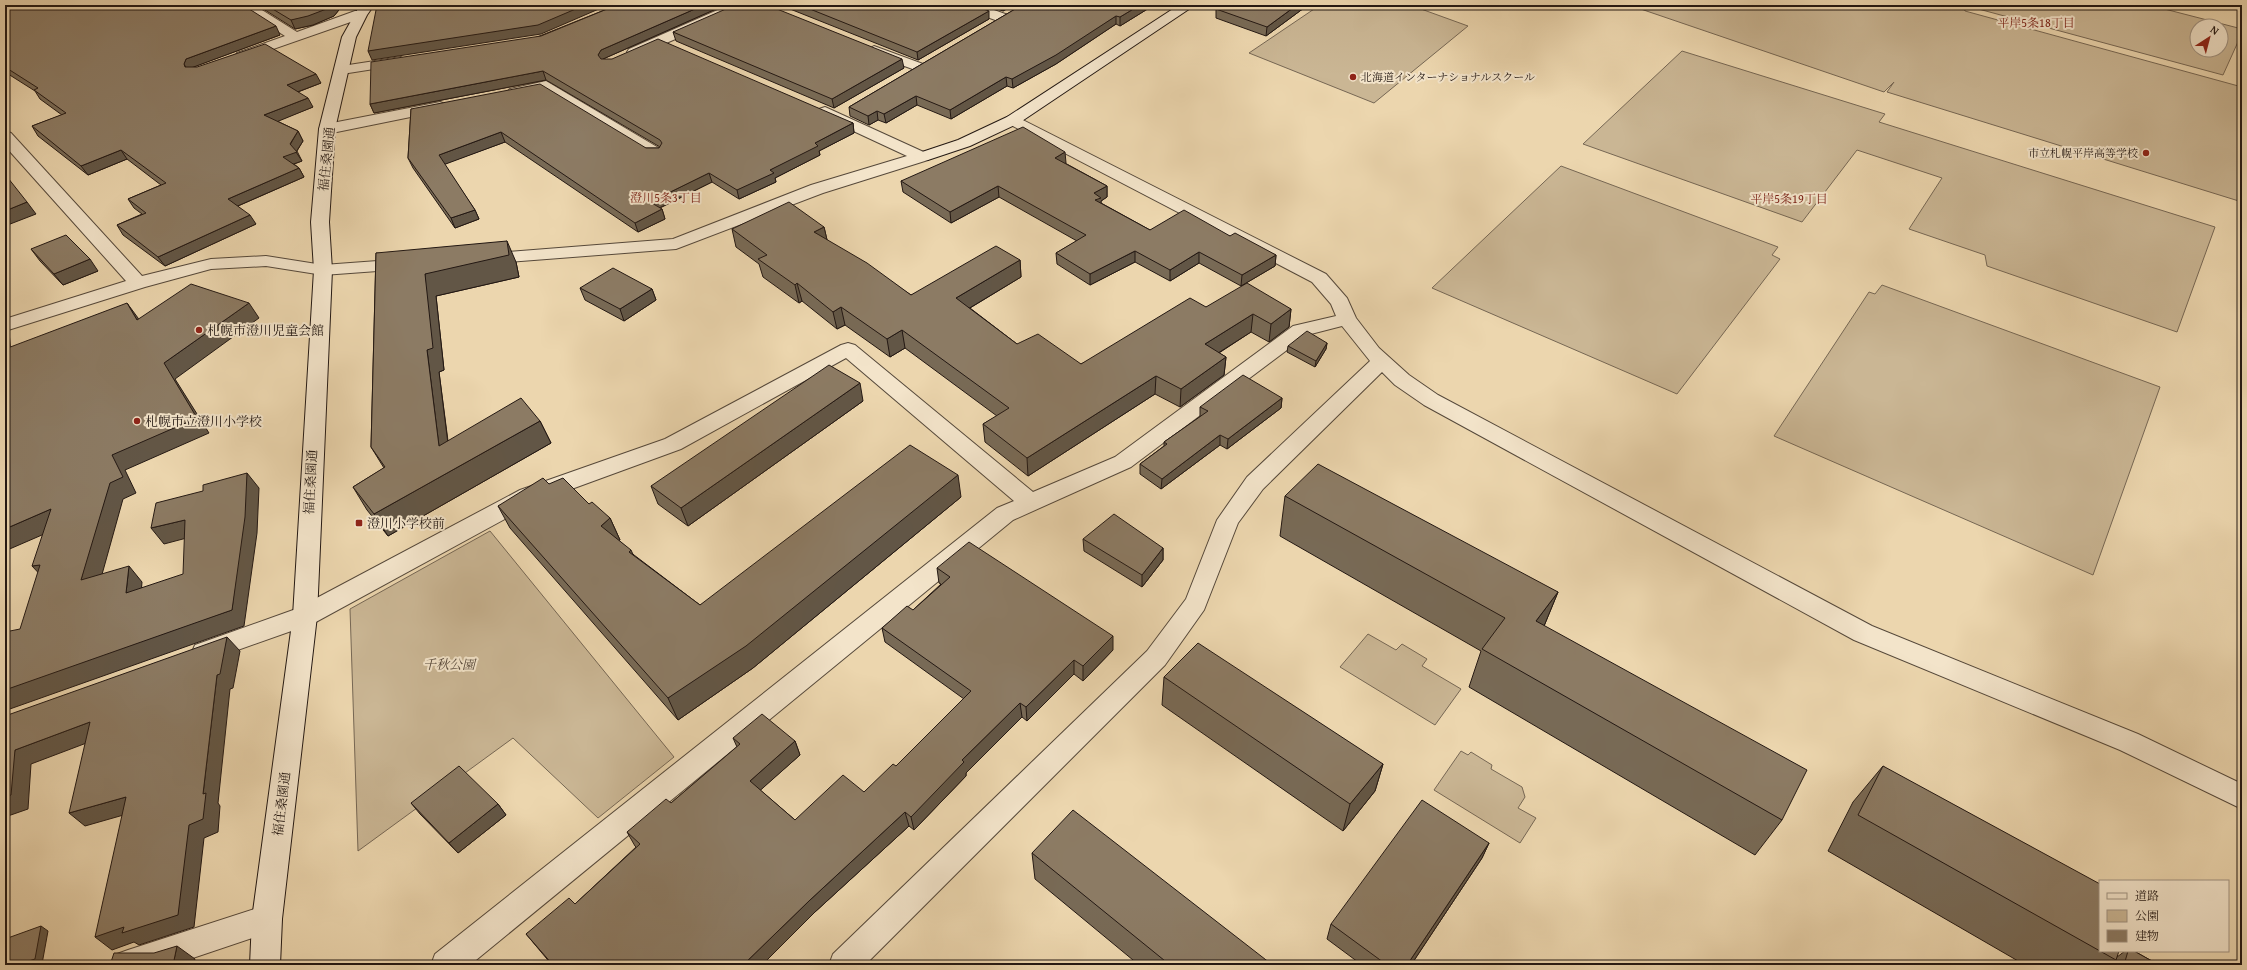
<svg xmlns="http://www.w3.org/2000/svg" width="2247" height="970" viewBox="0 0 2247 970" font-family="'Gentium Book Plus','Noto Serif JP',serif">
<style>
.green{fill:#cab694;stroke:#766754;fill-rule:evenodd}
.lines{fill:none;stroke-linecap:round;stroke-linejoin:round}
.street-casing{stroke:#55483a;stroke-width:2}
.secondary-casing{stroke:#231813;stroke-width:2}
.street{fill:#f3e4ca;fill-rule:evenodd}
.secondary{fill:#f3e4ca;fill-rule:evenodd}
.wall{fill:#786a56;stroke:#231813}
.shaded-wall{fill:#625646;stroke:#231813}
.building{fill:#8c7b64;stroke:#231813}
.poi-dot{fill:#8f2418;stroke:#f3e4ca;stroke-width:1.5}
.labels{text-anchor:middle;stroke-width:4;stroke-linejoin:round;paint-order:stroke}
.far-poi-label{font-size:11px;fill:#231813;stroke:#f3e4ca;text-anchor:start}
.far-neighbourhood-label{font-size:12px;fill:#7a1f14;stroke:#f3e4ca}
.street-label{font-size:13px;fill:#231813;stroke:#f3e4ca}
.poi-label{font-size:13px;fill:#231813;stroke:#f3e4ca;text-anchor:start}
.park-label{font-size:13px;font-style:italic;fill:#55473a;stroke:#f3e4ca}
</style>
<rect width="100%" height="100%" fill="#ecd6ae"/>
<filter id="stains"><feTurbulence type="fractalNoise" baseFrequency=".005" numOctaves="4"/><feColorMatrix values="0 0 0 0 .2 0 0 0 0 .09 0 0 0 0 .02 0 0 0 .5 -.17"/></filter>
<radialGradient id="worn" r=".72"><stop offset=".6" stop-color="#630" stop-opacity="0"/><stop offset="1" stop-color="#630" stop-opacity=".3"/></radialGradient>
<path class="green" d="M 1320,5 L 1410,5 L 1468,26 L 1374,103 L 1249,53 Z
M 1629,5 L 1963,5 L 1965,11 L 2242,87 L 2242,202 L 1887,92 L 1894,82 L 1884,92 Z
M 1972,5 L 2149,5 L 2242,29 L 2242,33 L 2223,75 L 1971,7 ZM 2197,26 L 2221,26 L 2221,50 L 2197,50 Z
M 1682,51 L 1885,114 L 1879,122 L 2215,227 L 2177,332 L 1987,266 L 1985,255 L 1909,229 L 1942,178 L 1857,150 L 1802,222 L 1583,144 Z
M 1561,166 L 1778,247 L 1772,255 L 1780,259 L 1677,394 L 1432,288 Z
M 1882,285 L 2160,387 L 2093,575 L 1774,436 L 1869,292 L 1875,294 Z
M 490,531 L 674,757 L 598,818 L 513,738 L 358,851 L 350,609 Z
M 1368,634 L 1396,650 L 1402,644 L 1427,659 L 1422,666 L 1461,689 L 1435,725 L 1340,667 Z
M 1461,751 L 1468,755 L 1471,752 L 1492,765 L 1491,769 L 1522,787 L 1525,797 L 1518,808 L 1536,818 L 1520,843 L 1434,790 Z"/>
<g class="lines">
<defs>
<path id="street" d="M 237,5 L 254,5 L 297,32 L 355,11 L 365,11 L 367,14 L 365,17 L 242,60 L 237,59 L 235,56 L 237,53 L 285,36 Z
M 729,5 L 748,5 L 746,8 L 639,55 L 634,56 L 627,52 L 629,49 Z
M 960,5 L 980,5 L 1008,15 L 1010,18 L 1008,21 L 998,21 L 962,8 Z
M 874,46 L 923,64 L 925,67 L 923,70 L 918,71 L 869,53 L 867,50 Z
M 401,57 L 408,61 L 406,64 L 342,74 L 337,73 L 335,70 L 337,67 L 342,66 Z
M 546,81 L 662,150 L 664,153 L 662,156 L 650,156 L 544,91 L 515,97 L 510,95 L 507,92 L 510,89 Z
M 440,102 L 445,104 L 448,107 L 445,110 L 327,134 L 321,132 L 319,129 L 321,126 L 327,124 Z
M 825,107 L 928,154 L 930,157 L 928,160 L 823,193 L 676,249 L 483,264 L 477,263 L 474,259 L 477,255 L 483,254 L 673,239 L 811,185 L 907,156 L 819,115 L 817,112 L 819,109 Z
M 1013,115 L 1326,274 L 1347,298 L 1356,318 L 1379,348 L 1409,375 L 1438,395 L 1872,626 L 2138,734 L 2242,784 L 2242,809 L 2120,750 L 1854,640 L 1424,405 L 1395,385 L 1382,372 L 1263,489 L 1238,523 L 1204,610 L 1165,665 L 865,965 L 829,965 L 833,954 L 1147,651 L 1186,599 L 1217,520 L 1247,477 L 1370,361 L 1342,326 L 1307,335 L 1131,467 L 1013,520 L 470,965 L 431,965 L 435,954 L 997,508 L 1014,501 L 846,358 L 681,449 L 536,502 L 314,623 L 204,662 L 195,659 L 192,652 L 195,645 L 296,609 L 520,490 L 665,439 L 841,345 L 848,343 L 855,345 L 1033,492 L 1115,457 L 1293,326 L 1336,316 L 1331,304 L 1312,282 L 1007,123 L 1005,120 L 1007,117 Z
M 5,131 L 11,133 L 142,276 L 211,259 L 266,256 L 323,265 L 405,259 L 411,260 L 414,264 L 411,268 L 405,269 L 323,275 L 266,266 L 211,269 L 145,287 L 5,331 L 5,319 L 126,281 L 5,146 Z
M 267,905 L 277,909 L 282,919 L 277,929 L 267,933 L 172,965 L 113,965 L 117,954 L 128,950 Z"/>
<path id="secondary" d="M 360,5 L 374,5 L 367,15 L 356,37 L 335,129 L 329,222 L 332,270 L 317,616 L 282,919 L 280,965 L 250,965 L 252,919 L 293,616 L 314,270 L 311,222 L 319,129 L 342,37 Z
M 1179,5 L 1195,5 L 1019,123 L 970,146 L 928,160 L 916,160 L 914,157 L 916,154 L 958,140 L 1007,117 Z"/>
</defs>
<use href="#street" class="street-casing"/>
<use href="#secondary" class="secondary-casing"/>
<use href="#street" class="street"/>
<use href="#secondary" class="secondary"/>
</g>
<path class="wall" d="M 257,5 L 343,5 L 334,16 L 313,25 L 295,29 Z
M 617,5 L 725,5 L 603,59 L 853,123 L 854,133 L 819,151 L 820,155 L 775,178 L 776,182 L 739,199 L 712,182 L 660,208 L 662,209 L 665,219 L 638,232 L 505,142 L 444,164 L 475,210 L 479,219 L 455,228 L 413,168 L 408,158 L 411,109 L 646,148 L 659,148 L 660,147 L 546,80 L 374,113 L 370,104 Z
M 780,5 L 972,5 L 989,19 L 918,60 Z
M 985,5 L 1014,5 L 1003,11 Z
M 1022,5 L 1154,5 L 1120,26 L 1116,24 L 1056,64 L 1013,88 L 1007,86 L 951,119 L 917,105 L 886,123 L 878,120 L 869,125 L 850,116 L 849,107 Z
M 1209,5 L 1308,5 L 1266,36 L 1216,18 L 1216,9 L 1218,8 Z
M 5,8 L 280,35 L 193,67 L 321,83 L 298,92 L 313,107 L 277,121 L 298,131 L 303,141 L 297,151 L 302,161 L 294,164 L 299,168 L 304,177 L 238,206 L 256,224 L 165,266 L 123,235 L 117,225 L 142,214 L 134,208 L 128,199 L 161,185 L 127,159 L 88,175 L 38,136 L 32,126 L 62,115 L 40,99 L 35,91 L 5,72 Z
M 673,32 L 904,68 L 834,108 L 676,41 Z
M 1065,163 L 1107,186 L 1107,197 L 1101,201 L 1101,203 L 1150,230 L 1230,236 L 1276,255 L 1275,266 L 1241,286 L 1199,263 L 1170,281 L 1135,262 L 1090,285 L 1057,264 L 1056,253 L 1077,241 L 999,197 L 951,223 L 903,192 L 901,181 L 1066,163 Z
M 824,227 L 827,240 L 911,295 L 1020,260 L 1021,277 L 970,308 L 1017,344 L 1081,364 L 1206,307 L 1291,309 L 1289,327 L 1269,342 L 1251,332 L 1219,353 L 1226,357 L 1224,375 L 1180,407 L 1155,394 L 1028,476 L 985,442 L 983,424 L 997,416 L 905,348 L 890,357 L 845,325 L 837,329 L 802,301 L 799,303 L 763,277 L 759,264 L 736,247 L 732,229 Z
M 31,249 L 98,271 L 63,285 L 40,261 Z
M 376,253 L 516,262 L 519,277 L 436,296 L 444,370 L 439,372 L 448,441 L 540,421 L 551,443 L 388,536 L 367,510 L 353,487 L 384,468 L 371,447 Z
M 580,288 L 652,289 L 656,300 L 624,321 L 585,300 Z
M 1327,343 L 1326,349 L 1315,367 L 1287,352 L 1288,346 Z
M 1282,398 L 1281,408 L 1227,449 L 1220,445 L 1161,489 L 1140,474 L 1140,464 L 1164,446 L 1164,442 L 1200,417 L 1200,407 Z
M 863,401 L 688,526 L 658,504 L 651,486 Z
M 549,484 L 589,504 L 610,518 L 620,540 L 619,540 L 634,555 L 700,605 L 961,497 L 753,668 L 678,720 L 510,528 L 498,506 Z
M 1285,496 L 1558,592 L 1544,626 L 1782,820 L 1755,855 L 1469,687 L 1481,651 L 1280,536 Z
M 1083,539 L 1163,548 L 1163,560 L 1142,587 L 1084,551 Z
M 937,568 L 1113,650 L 1083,681 L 1074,674 L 1027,721 L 1022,717 L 966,773 L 966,776 L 914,830 L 909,826 L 815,912 L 762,965 L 552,965 L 526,934 L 575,904 L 636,847 L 635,846 L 627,832 L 671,803 L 737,747 L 733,738 L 795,741 L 800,755 L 760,790 L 795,820 L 864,792 L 896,766 L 964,699 L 885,642 L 882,628 L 913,610 L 941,584 L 939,583 Z
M 1164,677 L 1383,764 L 1375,791 L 1343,831 L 1162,705 Z
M 1883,766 L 2117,957 L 2125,951 L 2134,951 L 2159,965 L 2025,965 L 1828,851 L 1853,802 Z
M 411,803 L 498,804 L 506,815 L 458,853 L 420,814 Z
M 1489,843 L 1482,858 L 1411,965 L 1362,965 L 1327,939 L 1331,924 Z
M 1032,853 L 1270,965 L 1139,965 L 1035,879 Z"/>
<path class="shaded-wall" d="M 5,5 L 13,5 L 5,8 Z
M 332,5 L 343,5 L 334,16 L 313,25 L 295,29 L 291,20 Z
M 585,5 L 608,5 L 541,34 L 372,60 L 368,51 Z
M 704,5 L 725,5 L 603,59 L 601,64 L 598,55 L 601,50 Z
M 1002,5 L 1014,5 L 1003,11 Z
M 1140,5 L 1154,5 L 1120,26 L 1120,17 Z
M 1297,5 L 1308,5 L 1266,36 L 1267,27 Z
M 989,11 L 989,19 L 918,60 L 917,52 Z
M 1116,16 L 1116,24 L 1056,64 L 1013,88 L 1012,79 Z
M 276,26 L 280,35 L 191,68 L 189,73 L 184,64 L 186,59 Z
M 902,59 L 904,68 L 834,108 L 832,99 Z
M 543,71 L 546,80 L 374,113 L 370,104 Z
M 316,74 L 321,83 L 292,94 L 287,85 Z
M 1006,77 L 1007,86 L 951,119 L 950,110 Z
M 916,96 L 917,105 L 886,123 L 884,114 Z
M 308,98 L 313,107 L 269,125 L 264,115 Z
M 877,111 L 878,120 L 869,125 L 868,116 Z
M 853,123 L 854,133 L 819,151 L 820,155 L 775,178 L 776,182 L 739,199 L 737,190 L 815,143 Z
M 298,131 L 303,141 L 296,152 L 302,161 L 288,166 L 283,157 Z
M 501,132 L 505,142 L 443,165 L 439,155 Z
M 121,150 L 127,159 L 88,175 L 81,166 Z
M 1065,152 L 1066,163 L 1055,168 L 1055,158 Z
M 299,168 L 304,177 L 233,208 L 228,199 Z
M 709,173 L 712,182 L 653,211 L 650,202 Z
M 998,186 L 999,197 L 951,223 L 950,212 Z
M 1107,186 L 1107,197 L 1101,201 L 1101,209 L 1095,211 L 1094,193 Z
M 27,202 L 36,214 L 5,226 L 5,211 Z
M 662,209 L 665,219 L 638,232 L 635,223 Z
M 475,210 L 479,219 L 455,228 L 451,218 Z
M 250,215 L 256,224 L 165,266 L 158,257 Z
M 824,227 L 828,244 L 814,232 Z
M 507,241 L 516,262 L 519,277 L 436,296 L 444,370 L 439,372 L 451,468 L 439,446 L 427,350 L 425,274 Z
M 1135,251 L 1135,262 L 1090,285 L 1090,274 Z
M 1199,252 L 1199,263 L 1170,281 L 1170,270 Z
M 1276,255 L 1275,266 L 1241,286 L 1242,275 Z
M 90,259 L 98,271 L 63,285 L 54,274 Z
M 1020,260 L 1021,277 L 958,315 L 956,298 Z
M 797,283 L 802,301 L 799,303 L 795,285 Z
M 652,289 L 656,300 L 624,321 L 620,309 Z
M 5,292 L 8,317 L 5,318 Z
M 127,303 L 138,318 L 148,336 L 137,320 Z
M 249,303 L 259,318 L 175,379 L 209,433 L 125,470 L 136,493 L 123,499 L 96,596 L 81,580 L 112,455 L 164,363 Z
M 841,307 L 845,325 L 837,329 L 833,312 Z
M 1291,309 L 1289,327 L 1269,342 L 1271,324 Z
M 1253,314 L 1251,332 L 1204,362 L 1205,344 Z
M 5,327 L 9,331 L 12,367 L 5,359 Z
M 902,330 L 905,348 L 890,357 L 887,339 Z
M 1327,343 L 1326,349 L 1315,367 L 1316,361 Z
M 1226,357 L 1224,375 L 1180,407 L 1181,389 Z
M 1156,376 L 1155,394 L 1028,476 L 1027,458 Z
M 860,383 L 863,401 L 688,526 L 681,508 Z
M 1282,398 L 1281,408 L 1227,449 L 1228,439 Z
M 540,421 L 551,443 L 388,536 L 374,514 Z
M 1220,435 L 1220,445 L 1161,489 L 1162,479 Z
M 247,473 L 259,488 L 257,533 L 244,626 L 7,710 L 5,709 L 5,686 L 232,610 Z
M 958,475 L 961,497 L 753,668 L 678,720 L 668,698 Z
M 51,509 L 65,525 L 5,551 L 5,529 Z
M 610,518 L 620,540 L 611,548 L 601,526 Z
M 185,520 L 198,535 L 164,544 L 151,528 Z
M 1163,548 L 1163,560 L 1142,587 L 1142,575 Z
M 631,550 L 641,572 L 629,552 Z
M 40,565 L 47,582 L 32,566 Z
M 129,566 L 142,582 L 140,608 L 126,593 Z
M 1558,592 L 1542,631 L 1536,621 Z
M 1113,636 L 1113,650 L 1083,681 L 1083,666 Z
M 227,637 L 240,651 L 233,688 L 230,689 L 218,803 L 220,806 L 218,832 L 204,838 L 194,927 L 139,945 L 134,942 L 112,950 L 95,937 L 189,825 L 203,794 L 217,675 Z
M 1074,660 L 1074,674 L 1027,721 L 1026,707 Z
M 1020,703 L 1022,717 L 966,773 L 966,776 L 914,830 L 911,817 L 962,760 Z
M 90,722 L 105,736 L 31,764 L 28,809 L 5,817 L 5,797 L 15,750 Z
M 795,741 L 800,755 L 755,795 L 750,781 Z
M 1383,764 L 1375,791 L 1343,831 L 1350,804 Z
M 126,797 L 141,810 L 85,826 L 69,813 Z
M 498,804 L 506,815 L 458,853 L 449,843 Z
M 905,812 L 909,826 L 815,912 L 762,965 L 743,965 L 810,900 Z
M 1489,843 L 1482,858 L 1411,965 L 1407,965 Z
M 41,926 L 48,931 L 42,964 L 38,965 L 16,965 Z
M 177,946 L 195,959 L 193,965 L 173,965 Z"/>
<path class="building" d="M 16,5 L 243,5 L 276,26 L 186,59 L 184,64 L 185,67 L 197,67 L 265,44 L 316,74 L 287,85 L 308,98 L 264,115 L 298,131 L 290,144 L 297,152 L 283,157 L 299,168 L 228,199 L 250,215 L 158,257 L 117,225 L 146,213 L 128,199 L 166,183 L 121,150 L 81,166 L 32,126 L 66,113 L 34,90 L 38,88 L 5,67 L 5,8 Z
M 266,5 L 332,5 L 329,8 L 308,16 L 291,20 Z
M 377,5 L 585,5 L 538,25 L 368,51 Z
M 617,5 L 704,5 L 601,50 L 598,55 L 601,59 L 612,59 L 658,39 L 853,123 L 815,143 L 818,146 L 770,170 L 774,173 L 737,190 L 709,173 L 650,202 L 662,209 L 635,223 L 501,132 L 439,155 L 475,210 L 451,218 L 408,158 L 411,109 L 540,84 L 646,148 L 659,148 L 662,143 L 660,140 L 543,71 L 370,104 L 371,62 L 541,36 Z
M 735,5 L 767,5 L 902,59 L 832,99 L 673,32 Z
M 800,5 L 972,5 L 989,11 L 917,52 Z
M 1022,5 L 1140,5 L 1120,17 L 1116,16 L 1056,55 L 1012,79 L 1006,77 L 950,110 L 916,96 L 884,114 L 877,111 L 868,116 L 849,107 Z
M 1222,5 L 1297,5 L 1267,27 L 1216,9 Z
M 1023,127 L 1065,152 L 1055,158 L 1107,186 L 1094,193 L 1101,198 L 1095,200 L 1150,230 L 1184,210 L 1230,236 L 1235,233 L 1276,255 L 1242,275 L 1199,252 L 1170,270 L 1135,251 L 1090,274 L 1056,253 L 1086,235 L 998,186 L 950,212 L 901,181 Z
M 8,178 L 27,202 L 5,211 L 5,179 Z
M 789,202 L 824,227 L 814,232 L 867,263 L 911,295 L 996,246 L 1020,260 L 956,298 L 1017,344 L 1038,334 L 1081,364 L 1190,298 L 1206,307 L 1247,283 L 1291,309 L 1271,324 L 1253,314 L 1205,344 L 1226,357 L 1181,389 L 1156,376 L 1027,458 L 983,424 L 1009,408 L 902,330 L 887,339 L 841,307 L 833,312 L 797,283 L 795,285 L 758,259 L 767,255 L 732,229 Z
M 66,235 L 90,259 L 54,274 L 31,249 Z
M 507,241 L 509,255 L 425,274 L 433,348 L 427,350 L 439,446 L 521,398 L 540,421 L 374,514 L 353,487 L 385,467 L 371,447 L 376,253 Z
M 613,268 L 652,289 L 620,309 L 580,288 Z
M 191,284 L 249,303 L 164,363 L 197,418 L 112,455 L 123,477 L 110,483 L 81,580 L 129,566 L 126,593 L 183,574 L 185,520 L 151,528 L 156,503 L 203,491 L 203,485 L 247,473 L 245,517 L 232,610 L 5,690 L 5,632 L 20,629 L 40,565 L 32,566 L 51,509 L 5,529 L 5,349 L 127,303 L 137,320 Z
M 1307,331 L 1327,343 L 1316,361 L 1288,346 Z
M 829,365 L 860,383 L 681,508 L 651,486 Z
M 1243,375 L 1282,398 L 1228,439 L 1220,435 L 1162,479 L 1140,464 L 1167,444 L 1164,442 L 1208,411 L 1200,407 Z
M 910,445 L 958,475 L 746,646 L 668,698 L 498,506 L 543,478 L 549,484 L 563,478 L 589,504 L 592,502 L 610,518 L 601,526 L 631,550 L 629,552 L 700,605 Z
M 1318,464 L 1558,592 L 1536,621 L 1807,770 L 1782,820 L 1482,649 L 1505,618 L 1285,496 Z
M 1114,514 L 1163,548 L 1142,575 L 1083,539 Z
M 969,542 L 1113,636 L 1083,666 L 1074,660 L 1026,707 L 1020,703 L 962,760 L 964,762 L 911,817 L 905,812 L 810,900 L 743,965 L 553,965 L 526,934 L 569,898 L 575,904 L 640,844 L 627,832 L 666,799 L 671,803 L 740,744 L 733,738 L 762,714 L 795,741 L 750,781 L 795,820 L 843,775 L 864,792 L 893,764 L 896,766 L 971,691 L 882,628 L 907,606 L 913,610 L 950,577 L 937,568 Z
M 227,637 L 220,674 L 217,675 L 203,794 L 206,793 L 203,819 L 189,825 L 178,915 L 122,933 L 124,927 L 95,937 L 126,797 L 69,813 L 90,722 L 15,750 L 11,795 L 5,797 L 5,716 Z
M 1198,643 L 1383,764 L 1350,804 L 1164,677 Z
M 459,766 L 498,804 L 449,843 L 411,803 Z
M 1883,766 L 2100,884 L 2100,951 L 1858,815 Z
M 1422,800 L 1489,843 L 1407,965 L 1387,965 L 1331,924 Z
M 1073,810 L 1270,963 L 1269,965 L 1170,965 L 1032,853 Z
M 41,926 L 35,959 L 16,965 L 5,965 L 5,939 Z
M 177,946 L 173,965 L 110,965 L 114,953 L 154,953 Z
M 2100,951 L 2119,951 L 2116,960 Z
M 2128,951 L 2134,951 L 2159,965 L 2124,965 Z"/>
<g class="poi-dot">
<circle cx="1353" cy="77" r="4"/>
<circle cx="2146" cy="153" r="4"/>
<circle cx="199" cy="330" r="4"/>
<circle cx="137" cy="421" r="4"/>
<rect x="355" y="519" width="8" height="8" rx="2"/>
</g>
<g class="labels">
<g class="far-poi-label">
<text x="1361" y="81">北海道インターナショナルスクール</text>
<text x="2138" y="157" text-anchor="end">市立札幌平岸高等学校</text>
</g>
<g class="far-neighbourhood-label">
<text x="2036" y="27">平岸5条18丁目</text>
<text x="666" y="202">澄川5条3丁目</text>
<text x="1789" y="203">平岸5条19丁目</text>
</g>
<g class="street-label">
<text transform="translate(326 159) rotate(-84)" y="5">福住桑園通</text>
<text transform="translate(310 482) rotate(-87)" y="5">福住桑園通</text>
<text transform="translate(281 804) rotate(-83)" y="5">福住桑園通</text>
</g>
<g class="poi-label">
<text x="207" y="335">札幌市澄川児童会館</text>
<text x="145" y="426">札幌市立澄川小学校</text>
<text x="367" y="528">澄川小学校前</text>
</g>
<g class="park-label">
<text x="449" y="669">千秋公園</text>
</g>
</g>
<rect width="2247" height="970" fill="none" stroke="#ecd6ae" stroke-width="20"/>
<rect x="6" y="6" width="2235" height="958" fill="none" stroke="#231813" stroke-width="2"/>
<rect x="10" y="10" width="2227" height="950" fill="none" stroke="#231813"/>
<rect x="2099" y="880" width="130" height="72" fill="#f3e4ca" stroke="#a09281"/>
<rect x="2107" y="893" width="20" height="6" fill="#f3e4ca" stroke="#a09281"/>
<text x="2135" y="900" font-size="12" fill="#231813">道路</text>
<rect x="2107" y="910" width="20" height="12" fill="#cab694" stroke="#a09281"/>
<text x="2135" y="920" font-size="12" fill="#231813">公園</text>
<rect x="2107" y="930" width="20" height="12" fill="#8c7b64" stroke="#a09281"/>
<text x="2135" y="940" font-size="12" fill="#231813">建物</text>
<g transform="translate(2209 38) rotate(36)"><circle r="19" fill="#f3e4ca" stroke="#a09281"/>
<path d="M0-3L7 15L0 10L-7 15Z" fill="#8f2418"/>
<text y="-6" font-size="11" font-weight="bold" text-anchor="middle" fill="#231813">N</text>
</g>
<rect width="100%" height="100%" filter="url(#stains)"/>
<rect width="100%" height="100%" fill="url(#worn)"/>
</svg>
